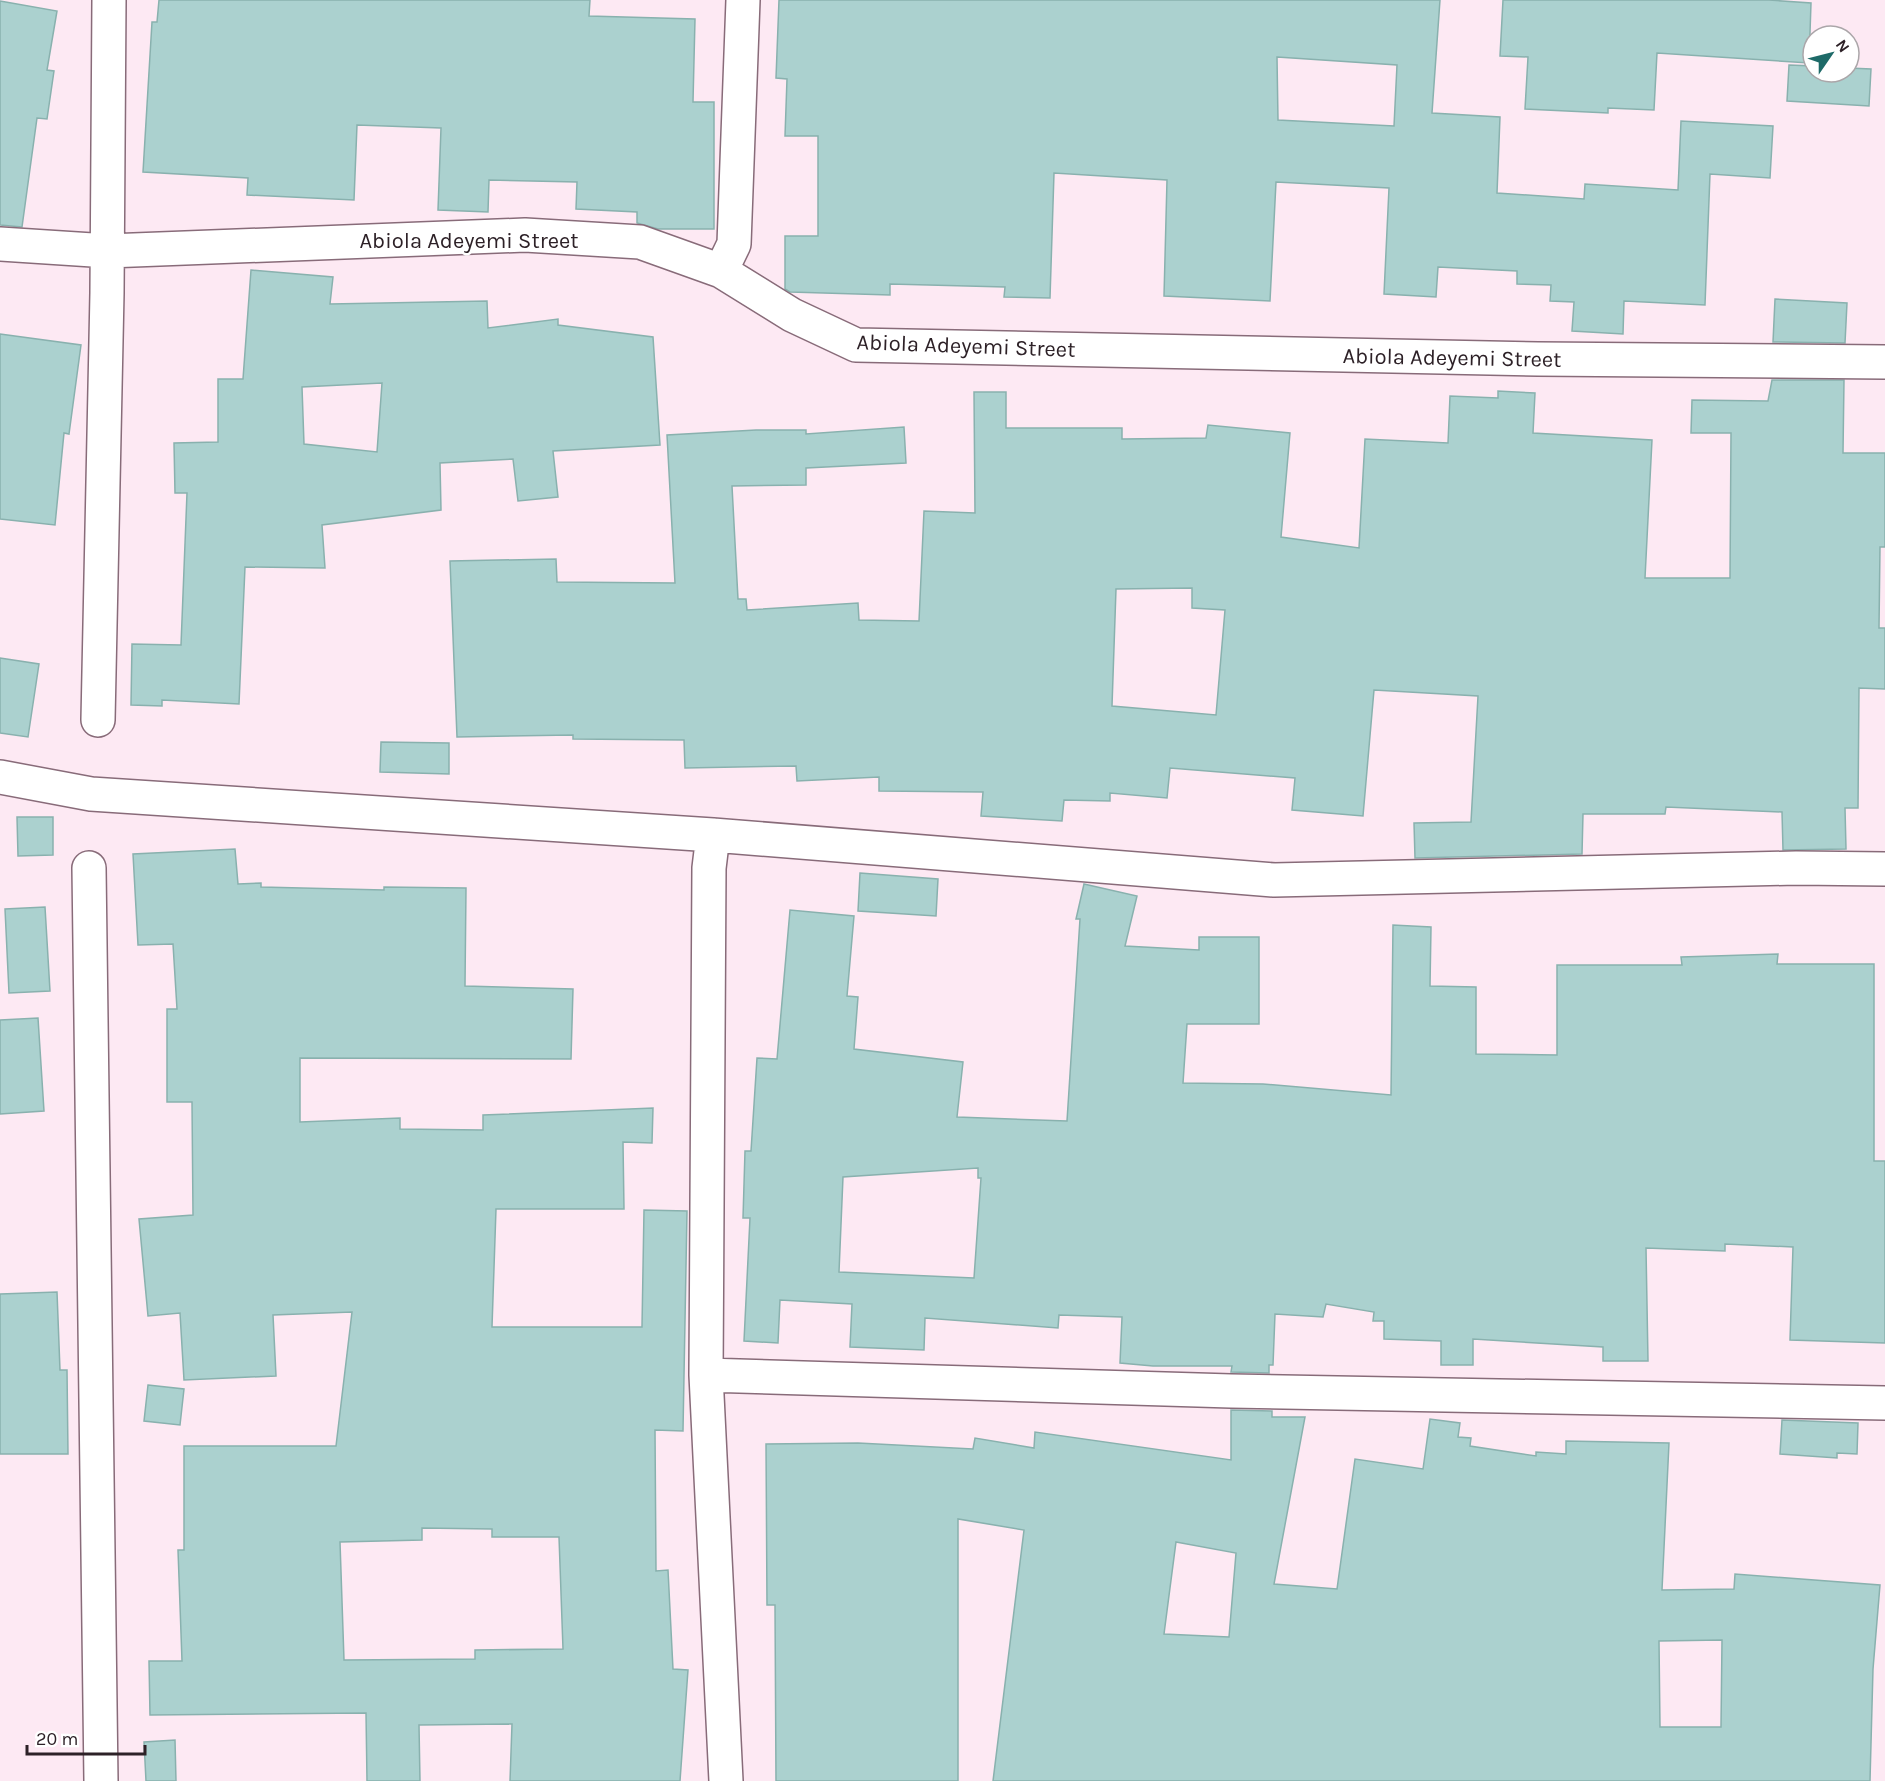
<svg xmlns="http://www.w3.org/2000/svg" width="1885" height="1781" viewBox="0 0 1885 1781" font-family="Karla,sans-serif">
<style>
.building{fill:#abd1cf;stroke:#89b1ae;stroke-width:1.5;fill-rule:evenodd}
.lines{fill:none;stroke-linecap:round;stroke-linejoin:round}
.street-casing{stroke:#886b79;stroke-width:36}
.street{stroke:#fff;stroke-width:33}
.labels{text-anchor:middle;stroke-width:5;stroke-linejoin:round;paint-order:stroke}
.street-label{font-size:22px;fill:#2d2127;stroke:#fff}
</style>
<rect width="100%" height="100%" fill="#fde9f3"/>
<path class="building" d="M 159,0 L 590,0 L 589,16 L 695,19 L 693,102 L 714,102 L 714,229 L 658,229 L 637,223 L 637,212 L 576,209 L 577,182 L 489,180 L 488,212 L 438,210 L 441,128 L 357,125 L 354,200 L 247,195 L 248,178 L 143,172 L 152,22 L 157,22 Z
M 779,0 L 1440,0 L 1432,113 L 1500,117 L 1497,193 L 1584,199 L 1585,184 L 1678,190 L 1681,121 L 1773,126 L 1770,178 L 1710,174 L 1705,305 L 1624,301 L 1623,334 L 1572,331 L 1574,302 L 1550,301 L 1551,285 L 1517,284 L 1517,271 L 1438,267 L 1436,297 L 1384,294 L 1389,188 L 1276,182 L 1270,301 L 1164,296 L 1167,180 L 1054,173 L 1050,298 L 1004,297 L 1005,287 L 890,284 L 890,295 L 790,292 L 785,289 L 785,236 L 818,236 L 818,136 L 785,136 L 787,79 L 776,78 ZM 1277,57 L 1397,65 L 1394,126 L 1278,120 Z
M 1503,0 L 1769,0 L 1811,3 L 1809,63 L 1657,53 L 1654,110 L 1608,108 L 1608,113 L 1525,109 L 1528,57 L 1500,56 Z
M 0,1 L 57,11 L 47,70 L 54,71 L 47,119 L 37,118 L 22,227 L 0,225 Z
M 1789,65 L 1813,66 L 1813,72 L 1849,72 L 1849,68 L 1871,69 L 1869,106 L 1787,101 Z
M 251,270 L 333,277 L 330,304 L 487,301 L 488,328 L 558,319 L 558,325 L 653,337 L 660,445 L 553,451 L 558,497 L 518,501 L 513,459 L 440,463 L 441,510 L 322,525 L 325,568 L 245,567 L 239,704 L 162,700 L 162,706 L 131,705 L 132,644 L 181,645 L 187,493 L 175,493 L 174,443 L 218,442 L 218,379 L 243,379 ZM 382,383 L 377,452 L 304,444 L 302,387 Z
M 1775,299 L 1847,303 L 1845,343 L 1773,342 Z
M 0,334 L 81,345 L 69,434 L 64,433 L 55,525 L 0,519 Z
M 1772,380 L 1844,380 L 1843,453 L 1885,453 L 1885,547 L 1880,547 L 1879,628 L 1885,628 L 1885,689 L 1859,688 L 1858,808 L 1845,808 L 1846,849 L 1783,850 L 1782,812 L 1666,807 L 1665,814 L 1583,814 L 1582,854 L 1415,858 L 1414,823 L 1471,822 L 1478,696 L 1374,690 L 1363,816 L 1292,810 L 1295,778 L 1170,768 L 1167,798 L 1110,793 L 1110,801 L 1064,800 L 1062,821 L 981,816 L 983,792 L 879,791 L 879,777 L 797,781 L 796,766 L 685,768 L 684,740 L 573,739 L 573,735 L 457,737 L 450,561 L 556,559 L 557,582 L 675,583 L 667,435 L 756,430 L 806,430 L 806,434 L 904,427 L 906,463 L 806,468 L 806,485 L 732,486 L 738,599 L 746,599 L 747,610 L 858,603 L 859,620 L 919,621 L 924,511 L 975,513 L 974,392 L 1006,392 L 1006,428 L 1122,428 L 1122,439 L 1206,438 L 1208,425 L 1290,433 L 1281,537 L 1359,548 L 1365,439 L 1448,443 L 1450,396 L 1498,398 L 1498,391 L 1535,393 L 1533,433 L 1652,440 L 1645,578 L 1730,578 L 1731,433 L 1691,433 L 1692,400 L 1768,401 ZM 1192,588 L 1192,608 L 1225,610 L 1216,715 L 1112,706 L 1116,589 Z
M 0,658 L 39,664 L 28,737 L 0,733 Z
M 381,742 L 449,743 L 449,774 L 380,772 Z
M 17,817 L 53,817 L 53,855 L 18,856 Z
M 235,849 L 238,884 L 261,883 L 261,887 L 384,890 L 384,887 L 466,888 L 465,986 L 573,989 L 571,1059 L 300,1058 L 300,1122 L 400,1118 L 400,1129 L 483,1130 L 483,1115 L 653,1108 L 652,1143 L 623,1142 L 624,1209 L 496,1209 L 492,1327 L 642,1327 L 644,1210 L 687,1211 L 683,1431 L 655,1430 L 656,1571 L 668,1570 L 673,1669 L 688,1670 L 680,1781 L 510,1781 L 512,1724 L 419,1725 L 420,1781 L 367,1781 L 366,1713 L 150,1715 L 149,1661 L 182,1661 L 178,1550 L 184,1550 L 184,1446 L 336,1446 L 352,1312 L 273,1315 L 276,1376 L 184,1380 L 180,1313 L 148,1316 L 139,1219 L 193,1215 L 192,1102 L 167,1102 L 167,1009 L 177,1009 L 173,944 L 138,945 L 133,854 ZM 422,1528 L 492,1529 L 492,1537 L 559,1537 L 563,1649 L 475,1650 L 475,1659 L 344,1660 L 340,1542 L 422,1540 Z
M 860,873 L 938,879 L 936,916 L 858,911 Z
M 1084,884 L 1137,896 L 1125,946 L 1199,950 L 1199,937 L 1259,937 L 1259,1024 L 1187,1024 L 1183,1083 L 1263,1084 L 1391,1095 L 1393,925 L 1431,927 L 1430,986 L 1476,987 L 1476,1054 L 1557,1055 L 1557,965 L 1682,965 L 1681,957 L 1778,954 L 1777,964 L 1874,964 L 1874,1161 L 1885,1161 L 1885,1343 L 1790,1340 L 1793,1247 L 1725,1244 L 1725,1251 L 1646,1248 L 1648,1361 L 1603,1361 L 1603,1347 L 1473,1339 L 1473,1365 L 1441,1365 L 1441,1341 L 1384,1339 L 1384,1321 L 1373,1321 L 1374,1312 L 1326,1304 L 1323,1317 L 1275,1314 L 1273,1365 L 1269,1365 L 1269,1373 L 1231,1372 L 1232,1366 L 1153,1366 L 1120,1363 L 1122,1317 L 1059,1315 L 1058,1328 L 925,1318 L 924,1350 L 850,1347 L 852,1304 L 780,1300 L 778,1343 L 744,1341 L 750,1218 L 743,1218 L 745,1151 L 751,1151 L 757,1058 L 777,1059 L 790,910 L 854,916 L 847,996 L 858,997 L 854,1049 L 963,1062 L 957,1117 L 1067,1121 L 1080,919 L 1076,919 ZM 978,1168 L 978,1178 L 981,1178 L 974,1278 L 839,1272 L 843,1177 Z
M 45,907 L 50,991 L 9,993 L 5,909 Z
M 38,1018 L 44,1111 L 0,1114 L 0,1020 Z
M 57,1292 L 60,1370 L 67,1370 L 68,1454 L 0,1454 L 0,1294 Z
M 148,1385 L 184,1389 L 180,1425 L 144,1421 Z
M 1231,1410 L 1272,1411 L 1272,1417 L 1305,1417 L 1274,1584 L 1337,1589 L 1355,1459 L 1423,1469 L 1430,1419 L 1460,1423 L 1458,1437 L 1471,1438 L 1470,1446 L 1536,1456 L 1536,1452 L 1566,1454 L 1566,1441 L 1669,1443 L 1662,1590 L 1734,1589 L 1735,1574 L 1880,1585 L 1873,1669 L 1870,1781 L 993,1781 L 1024,1530 L 958,1519 L 958,1781 L 776,1781 L 775,1605 L 767,1605 L 766,1444 L 858,1443 L 973,1449 L 975,1438 L 1034,1448 L 1035,1432 L 1231,1460 ZM 1176,1542 L 1236,1553 L 1229,1637 L 1164,1634 ZM 1722,1640 L 1721,1727 L 1660,1727 L 1659,1641 Z
M 1782,1420 L 1858,1423 L 1857,1454 L 1837,1453 L 1837,1458 L 1780,1454 Z
M 175,1740 L 176,1781 L 146,1781 L 144,1742 Z"/>
<g class="lines">
<defs>
<path id="street" d="M 0,244 L 108,251 L 525,235 L 640,242 L 721,271 L 792,315 L 856,345 L 1538,359 L 1885,362
M 721,271 L 734,244 L 743,0
M 98,720 L 107,293 L 109,0
M 0,777 L 91,794 L 713,835 L 1274,880 L 1796,868 L 1885,869
M 713,835 L 709,868 L 706,1375 L 726,1781
M 89,868 L 101,1781
M 706,1375 L 1231,1391 L 1885,1403"/>
</defs>
<use href="#street" class="street-casing"/>
<use href="#street" class="street"/>
</g>
<g class="labels">
<g class="street-label">
<text x="469" y="248">Abiola Adeyemi Street</text>
<text transform="translate(966 345) rotate(2)" y="8">Abiola Adeyemi Street</text>
<text transform="translate(1452 357) rotate(1)" y="8">Abiola Adeyemi Street</text>
</g>
</g>
<g transform="translate(1831 54) rotate(55)"><circle r="28" fill="#ffffff" stroke="#aba6a9" stroke-width="1.5"/>
<path d="M0-4.5L10 22L0 15L-10 22Z" fill="#1e6a68"/>
<text y="-9" font-size="16" font-weight="bold" text-anchor="middle" fill="#2d2127">N</text>
</g>
<path d="M27 1745v9h118v-9" fill="none" stroke="#2d2127" stroke-width="3"/>
<text x="36" y="1745" font-size="18" fill="#2d2127" stroke="#ffffff" stroke-width="4.5" paint-order="stroke">20 m</text>
</svg>
